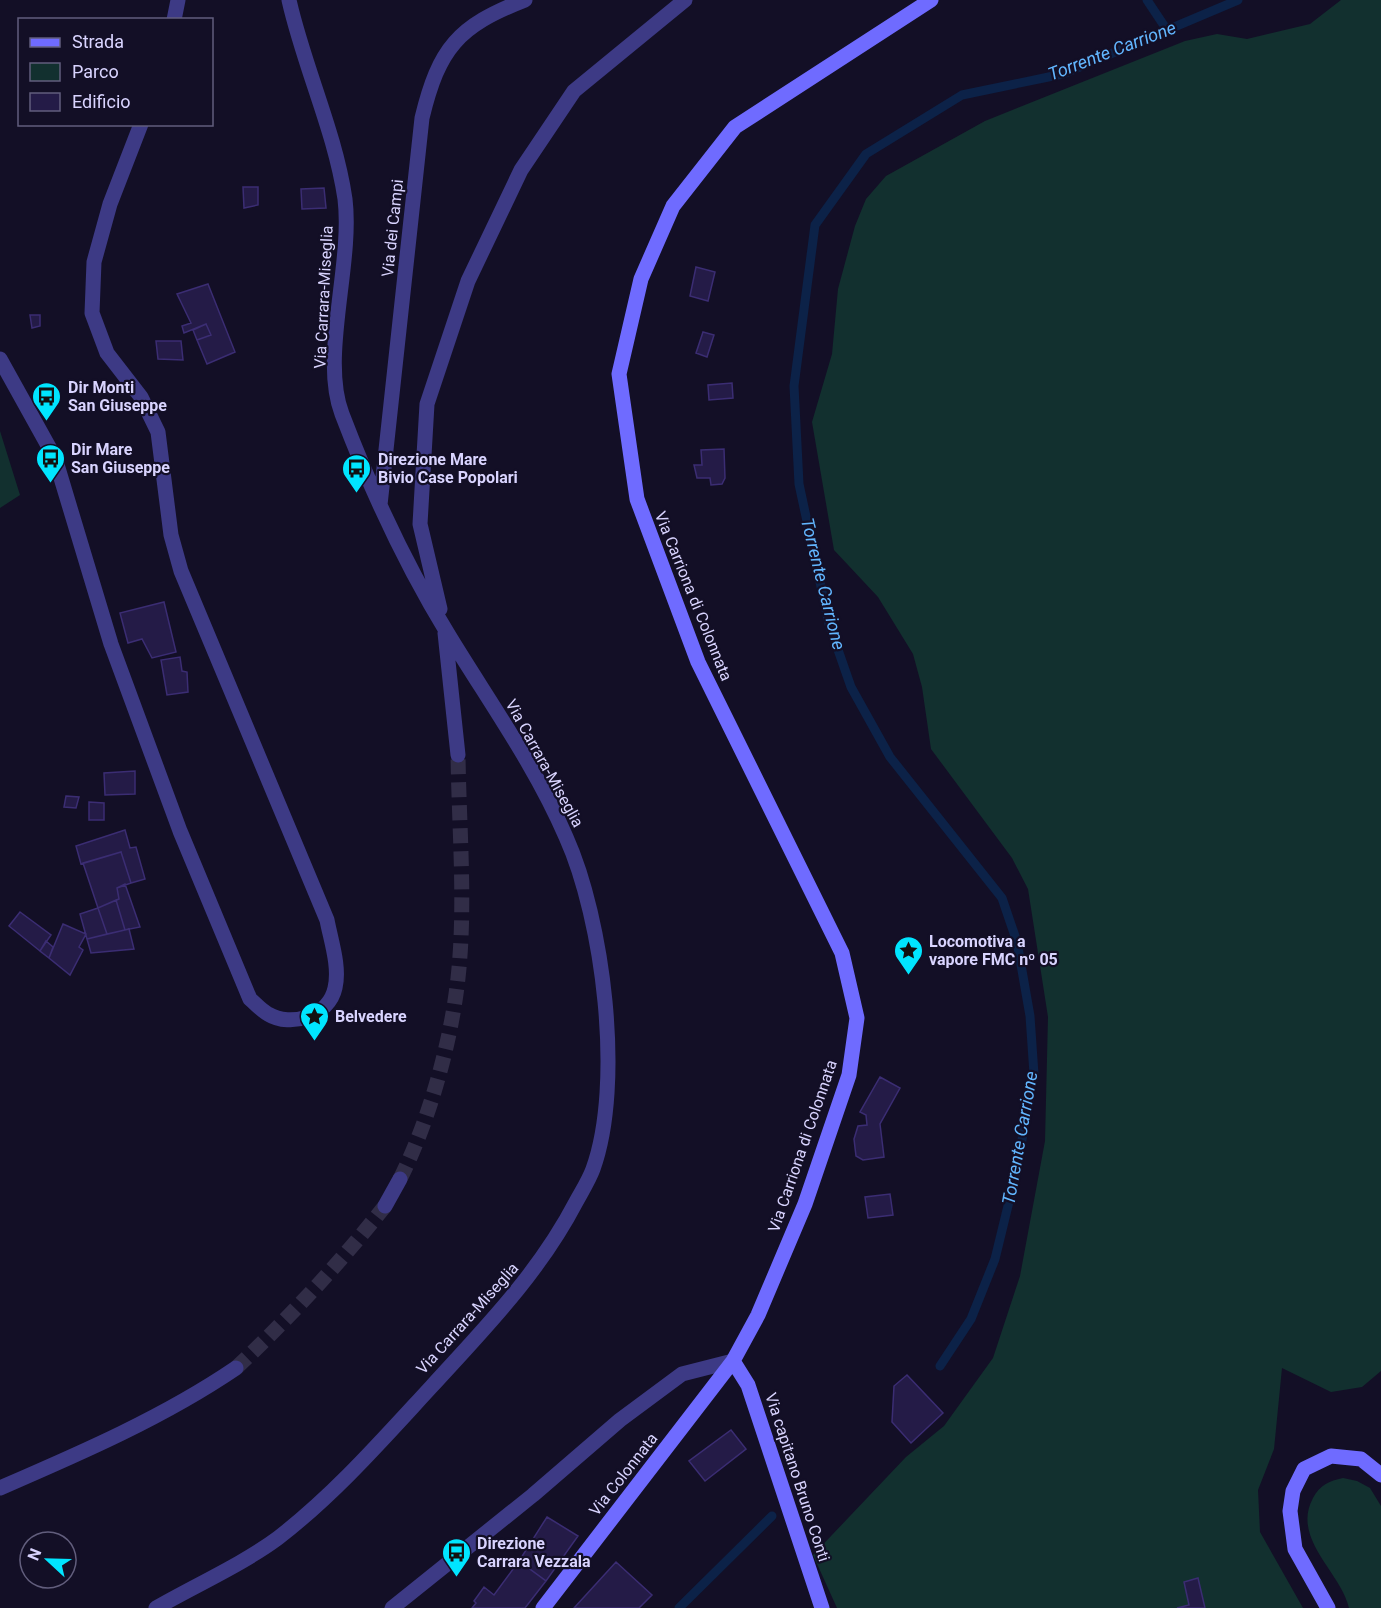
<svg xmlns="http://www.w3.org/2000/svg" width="1381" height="1608" viewBox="0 0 1381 1608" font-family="Roboto,sans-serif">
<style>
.green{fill:#12302f}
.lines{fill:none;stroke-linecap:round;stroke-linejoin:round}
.stream{stroke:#0c2248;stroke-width:9}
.building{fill:#241b47;stroke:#3b2d73;stroke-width:1.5}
.street-tunnel{stroke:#312d47;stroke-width:15;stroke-dasharray:15 8;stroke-linecap:butt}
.street{stroke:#3d3a85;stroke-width:15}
.secondary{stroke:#6f6bff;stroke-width:15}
.labels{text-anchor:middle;stroke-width:4.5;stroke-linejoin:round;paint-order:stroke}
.street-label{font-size:16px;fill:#d9d4ff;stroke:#130f26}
.poi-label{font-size:16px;font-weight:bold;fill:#d9d4ff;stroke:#130f26;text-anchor:start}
.water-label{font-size:18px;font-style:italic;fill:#62b6ff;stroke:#130f26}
</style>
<rect width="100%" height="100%" fill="#130f26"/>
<path class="green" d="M 1341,0 L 1381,0 L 1381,1371 L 1362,1387 L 1331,1392 L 1282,1368 L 1274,1449 L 1258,1490 L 1260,1532 L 1303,1608 L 837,1608 L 813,1555 L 906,1457 L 944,1426 L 993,1358 L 1020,1276 L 1045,1141 L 1048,1017 L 1028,889 L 1012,858 L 931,749 L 922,687 L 913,654 L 878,597 L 834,550 L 812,422 L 832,354 L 838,289 L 855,226 L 866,199 L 886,176 L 985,121 L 1185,41 L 1217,34 L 1247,39 L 1310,24 Z
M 0,431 L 20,495 L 0,508 Z
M 1343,1478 L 1357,1481 L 1370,1488 L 1381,1506 L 1381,1608 L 1349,1608 C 1341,1572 1291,1539 1313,1498 C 1320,1485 1329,1481 1343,1478 Z"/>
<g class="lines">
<path class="stream" d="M 1147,0 L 1167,30
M 940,1366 L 971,1319 L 995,1259 L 1016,1173 L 1034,1074 L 1030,1016 L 1017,942 L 1002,898 L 890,757 L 851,687 L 829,624 L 799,484 L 794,386 L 815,225 L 866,154 L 962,95 L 1063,74 L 1238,0
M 679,1608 L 772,1516"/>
</g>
<path class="building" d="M 243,187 L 258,187 L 258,205 L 244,208 Z
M 324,188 L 326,208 L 302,209 L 301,189 Z
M 696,267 L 715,272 L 708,301 L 690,296 Z
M 208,284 L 235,352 L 207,364 L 197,340 L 211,335 L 206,324 L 184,333 L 182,326 L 191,323 L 177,294 Z
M 30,315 L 40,315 L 40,326 L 32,328 Z
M 206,324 L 211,335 L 197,340 L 193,330 Z
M 703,332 L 714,335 L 707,357 L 696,353 Z
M 156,341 L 181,341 L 183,360 L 158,359 Z
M 732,383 L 733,398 L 709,400 L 708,385 Z
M 724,449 L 725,478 L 722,484 L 711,485 L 710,478 L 697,478 L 694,465 L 702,465 L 701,450 Z
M 164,602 L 176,652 L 152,658 L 142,639 L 128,643 L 120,613 Z
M 180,657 L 182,671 L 187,672 L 188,692 L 167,695 L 161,660 Z
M 135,771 L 135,794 L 105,795 L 104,773 Z
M 66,796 L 79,797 L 76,808 L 64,807 Z
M 89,802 L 104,803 L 104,820 L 89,820 Z
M 125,830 L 130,848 L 136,847 L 145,879 L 131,883 L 121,852 L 81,864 L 76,846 Z
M 121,852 L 131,883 L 117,888 L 119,899 L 98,908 L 83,863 Z
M 125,884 L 140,927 L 125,930 L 116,900 L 119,899 L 117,888 Z
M 116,900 L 125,930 L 107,934 L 98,908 Z
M 98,908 L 107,934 L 87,939 L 80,914 Z
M 20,912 L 51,935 L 40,951 L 9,926 Z
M 63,924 L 86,934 L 79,947 L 83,950 L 70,975 L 49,958 Z
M 129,929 L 134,949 L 91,953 L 87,939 Z
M 46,941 L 53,947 L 49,958 L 40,951 Z
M 880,1077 L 900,1088 L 880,1124 L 884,1157 L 863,1160 L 856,1156 L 854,1139 L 858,1126 L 867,1125 L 866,1115 L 860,1112 Z
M 890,1194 L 893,1215 L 868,1218 L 865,1197 Z
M 907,1375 L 943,1413 L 911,1443 L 892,1422 L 894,1386 Z
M 731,1430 L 746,1449 L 705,1481 L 689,1461 Z
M 547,1517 L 578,1536 L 546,1581 L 519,1561 Z
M 519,1561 L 546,1581 L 525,1608 L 472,1608 L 476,1603 L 474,1601 L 484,1587 L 494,1595 Z
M 616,1562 L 652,1595 L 639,1608 L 574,1608 Z
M 1198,1578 L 1205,1608 L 1177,1608 L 1189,1605 L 1184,1582 Z"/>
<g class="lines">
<path class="street-tunnel" d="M 400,1179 C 429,1121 451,1043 458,978 C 466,905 459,829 458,755
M 236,1368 C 290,1317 339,1264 385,1206"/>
<path class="street" d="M 174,20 L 178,0
M 0,359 L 55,458 L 111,644 L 180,831 L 250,999 C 256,1004 261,1010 268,1014 C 291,1028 329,1016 335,988 C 340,967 331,941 327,920 L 181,571 L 171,535 L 158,432 L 141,397 L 107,353 L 92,313 L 94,262 L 110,204 L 141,124
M 380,505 L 422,118 C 439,48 458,26 525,0
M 440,609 L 420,524 L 427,404 L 468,281 L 521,170 L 574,91 L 685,0
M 445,633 L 458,755
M 385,1206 L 400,1179
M 0,1488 C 81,1453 164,1417 236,1368
M 156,1608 C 194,1586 243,1564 278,1538 C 335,1494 383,1439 432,1386 C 485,1328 539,1273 576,1202 C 582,1191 589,1180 593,1169 C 624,1083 603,919 566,837 C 535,765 488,700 448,634 C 405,564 371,490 342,414 C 320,357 353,264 345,199 C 335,131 304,67 289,0
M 392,1608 L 533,1495 L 620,1420 L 682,1374 L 733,1361"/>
<path class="secondary" d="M 733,1361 L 748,1385 L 822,1608
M 543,1608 L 733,1361 L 758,1315 L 805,1204 L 849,1075 L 857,1018 L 842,953 L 698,662 L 637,499 L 619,374 L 641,279 L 673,206 L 735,127 L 931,0
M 1328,1608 L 1295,1549 L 1290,1511 L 1293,1491 L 1304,1469 L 1331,1456 L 1361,1459 L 1381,1475"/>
</g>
<defs>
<symbol id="bus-pin" viewBox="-11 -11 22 30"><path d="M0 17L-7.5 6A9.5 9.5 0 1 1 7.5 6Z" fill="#00e5ff" stroke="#130f26"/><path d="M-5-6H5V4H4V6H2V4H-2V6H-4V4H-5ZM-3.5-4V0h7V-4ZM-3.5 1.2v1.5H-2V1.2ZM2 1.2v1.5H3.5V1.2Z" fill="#111"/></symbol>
<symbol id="sight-pin" viewBox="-11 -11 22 30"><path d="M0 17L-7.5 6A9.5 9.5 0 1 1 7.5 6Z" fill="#00e5ff" stroke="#130f26"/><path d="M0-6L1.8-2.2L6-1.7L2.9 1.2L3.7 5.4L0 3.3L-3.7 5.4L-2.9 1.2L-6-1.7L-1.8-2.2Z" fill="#111"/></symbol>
</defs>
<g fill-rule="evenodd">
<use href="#bus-pin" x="30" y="380" width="33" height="45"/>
<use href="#bus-pin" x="34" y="442" width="33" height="45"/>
<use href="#bus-pin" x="340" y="452" width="33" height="45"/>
<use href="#sight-pin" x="892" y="934" width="33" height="45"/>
<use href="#sight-pin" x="298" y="1000" width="33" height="45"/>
<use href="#bus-pin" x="440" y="1536" width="33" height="45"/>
</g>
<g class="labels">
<g class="street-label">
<text transform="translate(392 228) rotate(-84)" y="6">Via dei Campi</text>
<text transform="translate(323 297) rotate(-87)" y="6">Via Carrara-Miseglia</text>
<text transform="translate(694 596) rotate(68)" y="6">Via Carriona di Colonnata</text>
<text transform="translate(545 763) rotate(61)" y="6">Via Carrara-Miseglia</text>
<text transform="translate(802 1146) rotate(-71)" y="6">Via Carriona di Colonnata</text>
<text transform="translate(467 1318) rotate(-48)" y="6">Via Carrara-Miseglia</text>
<text transform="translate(623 1474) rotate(-52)" y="6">Via Colonnata</text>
<text transform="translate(798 1477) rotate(72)" y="6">Via capitano Bruno Conti</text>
</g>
<g class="poi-label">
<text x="68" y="393">Dir Monti<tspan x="68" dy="18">San Giuseppe</tspan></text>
<text x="71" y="455">Dir Mare<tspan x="71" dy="18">San Giuseppe</tspan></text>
<text x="378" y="465">Direzione Mare<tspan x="378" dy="18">Bivio Case Popolari</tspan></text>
<text x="929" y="947">Locomotiva a<tspan x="929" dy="18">vapore FMC nº 05</tspan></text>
<text x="335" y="1022">Belvedere</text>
<text x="477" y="1549">Direzione<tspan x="477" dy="18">Carrara Vezzala</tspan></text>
</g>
<g class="water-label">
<text transform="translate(1112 51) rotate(-21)" y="6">Torrente Carrione</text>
<text transform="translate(823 584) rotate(76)" y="6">Torrente Carrione</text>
<text transform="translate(1020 1138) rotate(-80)" y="6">Torrente Carrione</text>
</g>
</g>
<rect x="18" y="18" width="195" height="108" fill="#130f26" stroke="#625e7d" stroke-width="1.5"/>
<rect x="30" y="38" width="30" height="9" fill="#6f6bff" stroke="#625e7d" stroke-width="1.5"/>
<text x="72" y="48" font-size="18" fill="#d9d4ff">Strada</text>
<rect x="30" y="63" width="30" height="18" fill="#12302f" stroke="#625e7d" stroke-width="1.5"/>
<text x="72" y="78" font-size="18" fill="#d9d4ff">Parco</text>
<rect x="30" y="93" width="30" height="18" fill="#241b47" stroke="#625e7d" stroke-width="1.5"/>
<text x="72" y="108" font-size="18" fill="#d9d4ff">Edificio</text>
<g transform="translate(48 1560) rotate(292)"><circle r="28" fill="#130f26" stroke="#625e7d" stroke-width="1.5"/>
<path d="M0-4.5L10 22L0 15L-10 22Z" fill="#00e5ff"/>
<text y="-9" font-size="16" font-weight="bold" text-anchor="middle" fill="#d9d4ff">N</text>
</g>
</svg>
